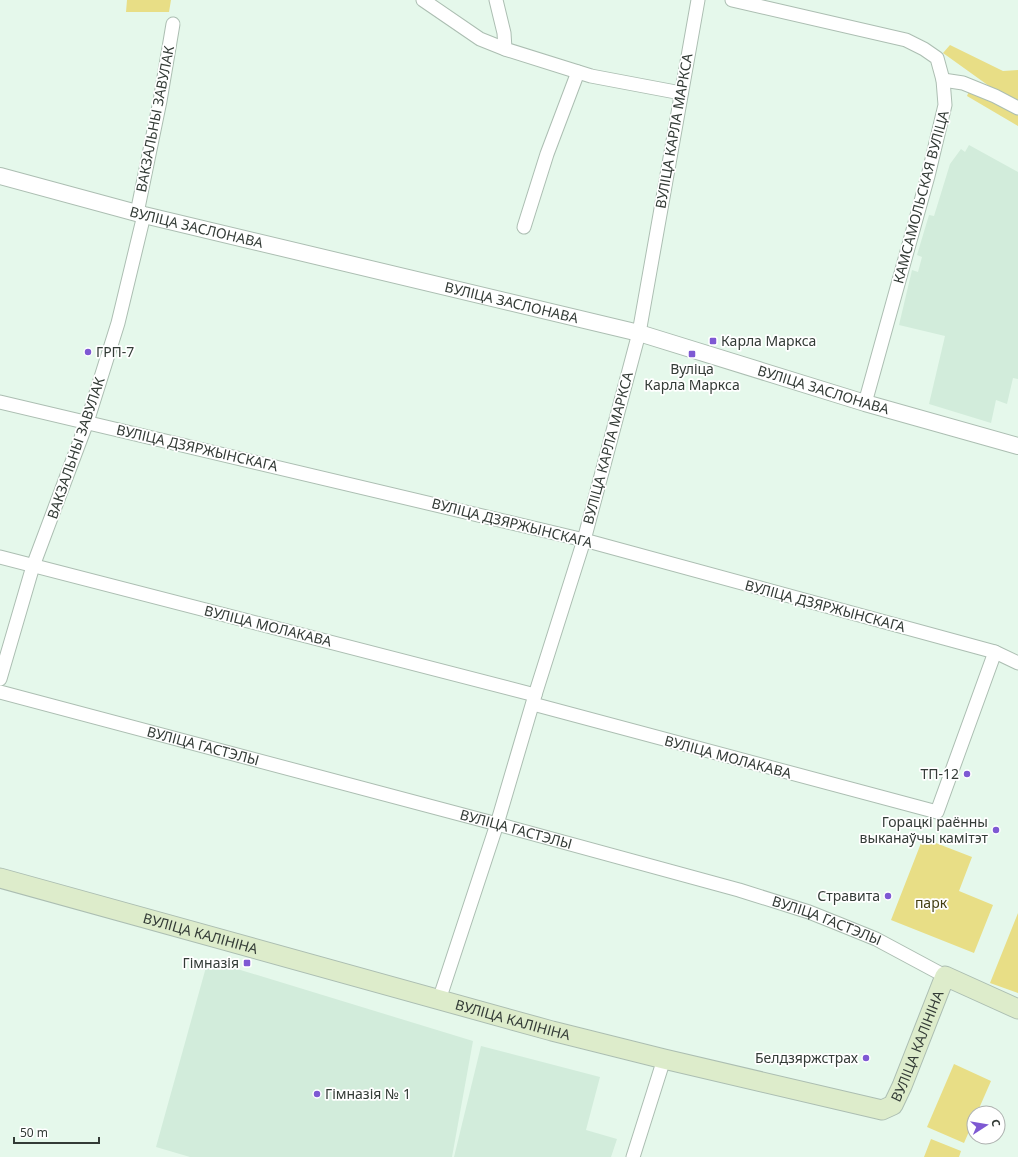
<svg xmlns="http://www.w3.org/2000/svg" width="1018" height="1157" viewBox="0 0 1018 1157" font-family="'Noto Sans',sans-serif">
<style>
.built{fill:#d2ecdb}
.green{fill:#e8de86}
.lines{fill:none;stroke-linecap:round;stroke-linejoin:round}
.minor-casing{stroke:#acbeb2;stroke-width:15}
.tertiary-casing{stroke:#acbeb2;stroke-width:18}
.secondary-casing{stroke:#acbeb2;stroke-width:21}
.minor{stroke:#fff;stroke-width:13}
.tertiary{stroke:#fff;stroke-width:16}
.secondary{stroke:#ddeccb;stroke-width:19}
.poi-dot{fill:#7e59d3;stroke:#fff;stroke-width:1.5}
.labels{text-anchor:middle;stroke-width:3.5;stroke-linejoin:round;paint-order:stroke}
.street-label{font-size:14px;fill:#333b36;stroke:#fff}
.poi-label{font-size:14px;fill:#333b36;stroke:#fff;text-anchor:end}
.park-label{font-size:14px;fill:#433e12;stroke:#fff}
</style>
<rect width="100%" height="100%" fill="#e5f8eb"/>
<path class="built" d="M 969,145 L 1018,172 L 1018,379 L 1013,378 L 1007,404 L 996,400 L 991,423 L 929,404 L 945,336 L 899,325 L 912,270 L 918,272 L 922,257 L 917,255 L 929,215 L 934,216 L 950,164 L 961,149 L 965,152 Z
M 208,960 L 473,1041 L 452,1157 L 190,1157 L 156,1147 Z
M 481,1046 L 600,1077 L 586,1130 L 617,1139 L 611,1157 L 454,1157 Z"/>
<path class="green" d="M 127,0 L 171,0 L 169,12 L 126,12 Z
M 950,45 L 1003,71 L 1018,70 L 1018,103 L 1003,96 L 943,53 Z
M 969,91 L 1018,114 L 1018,126 L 967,96 Z
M 923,838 L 972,857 L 959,891 L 993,905 L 974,953 L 891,920 Z
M 1018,913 L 1018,993 L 990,983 Z
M 954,1064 L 991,1081 L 977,1113 L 974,1113 L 974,1120 L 964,1143 L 927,1127 Z
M 931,1139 L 961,1151 L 959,1157 L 924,1157 Z"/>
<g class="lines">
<defs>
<g id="minor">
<path d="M 423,0 L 480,39 L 505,49 L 591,76 L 681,93"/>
<path d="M 496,0 L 504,33 L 505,49"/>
<path d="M 732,0 L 906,40 L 924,49 L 937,58 L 943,80 L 945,105 L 928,176 L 865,403"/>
<path d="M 943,80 L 963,83 L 995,96 L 1018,108"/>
<path d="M 137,213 L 160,101 L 173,24"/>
<path d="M 524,227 L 547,154 L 578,72"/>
<path d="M 0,402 L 584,540 L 995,652 L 1018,663"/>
<path d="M 0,557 L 535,695"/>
<path d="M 0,679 L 33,566 L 87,422 L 118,323 L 144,215"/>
<path id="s1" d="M 0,692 L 497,824 L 739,890 L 809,912 L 839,924 L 876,939 L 945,976"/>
<path d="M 533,704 L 937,812 L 995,652"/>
<path d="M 439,1000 L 497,824 L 535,695 L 584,540 L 639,333 L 698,0"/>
<path d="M 633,1157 L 664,1059"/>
</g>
<g id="tertiary">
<path id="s2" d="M 0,176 L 144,215 L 639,333 L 865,403 L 1018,446"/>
</g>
<g id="secondary">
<path id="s3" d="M 0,878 L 552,1031 L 664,1059 L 882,1110 L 893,1105 L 902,1086 L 945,976 L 1018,1009"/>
</g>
</defs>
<use href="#minor" class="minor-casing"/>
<use href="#tertiary" class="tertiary-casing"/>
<use href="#secondary" class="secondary-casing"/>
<use href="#minor" class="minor"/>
<use href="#tertiary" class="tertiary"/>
<use href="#secondary" class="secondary"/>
</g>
<g class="poi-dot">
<rect x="709" y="337" width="8" height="8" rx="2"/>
<circle cx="88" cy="352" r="4"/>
<rect x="688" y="350" width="8" height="8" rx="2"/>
<circle cx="967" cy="774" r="4"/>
<circle cx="996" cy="830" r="4"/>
<circle cx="888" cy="896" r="4"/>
<rect x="243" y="959" width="8" height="8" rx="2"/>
<circle cx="866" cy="1058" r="4"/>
<circle cx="317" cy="1094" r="4"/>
</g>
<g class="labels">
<g class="street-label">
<text transform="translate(155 119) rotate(-79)" y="5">ВАКЗАЛЬНЫ ЗАВУЛАК</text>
<text transform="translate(674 131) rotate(-80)" y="5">ВУЛІЦА КАРЛА МАРКСА</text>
<text transform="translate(921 197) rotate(-75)" y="5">КАМСАМОЛЬСКАЯ ВУЛІЦА</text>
<text dy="5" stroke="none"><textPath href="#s2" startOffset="203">ВУЛІЦА ЗАСЛОНАВА</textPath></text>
<text dy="5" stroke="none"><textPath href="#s2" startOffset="527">ВУЛІЦА ЗАСЛОНАВА</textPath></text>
<text dy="5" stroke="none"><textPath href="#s2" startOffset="851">ВУЛІЦА ЗАСЛОНАВА</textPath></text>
<text transform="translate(76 448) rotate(-71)" y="5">ВАКЗАЛЬНЫ ЗАВУЛАК</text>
<text transform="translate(197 448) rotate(13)" y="5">ВУЛІЦА ДЗЯРЖЫНСКАГА</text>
<text transform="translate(608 448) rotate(-75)" y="5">ВУЛІЦА КАРЛА МАРКСА</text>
<text transform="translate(512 523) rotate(14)" y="5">ВУЛІЦА ДЗЯРЖЫНСКАГА</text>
<text transform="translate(825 606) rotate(15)" y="5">ВУЛІЦА ДЗЯРЖЫНСКАГА</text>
<text transform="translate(268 626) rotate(14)" y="5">ВУЛІЦА МОЛАКАВА</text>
<text dy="5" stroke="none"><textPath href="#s1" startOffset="210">ВУЛІЦА ГАСТЭЛЫ</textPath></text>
<text transform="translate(728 757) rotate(15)" y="5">ВУЛІЦА МОЛАКАВА</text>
<text dy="5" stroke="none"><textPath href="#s1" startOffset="534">ВУЛІЦА ГАСТЭЛЫ</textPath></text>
<text dy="5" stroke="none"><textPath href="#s1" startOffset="858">ВУЛІЦА ГАСТЭЛЫ</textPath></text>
<text dy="5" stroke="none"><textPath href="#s3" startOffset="208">ВУЛІЦА КАЛІНІНА</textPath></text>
<text dy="5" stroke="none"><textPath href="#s3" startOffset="532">ВУЛІЦА КАЛІНІНА</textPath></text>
<text dy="5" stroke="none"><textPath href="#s3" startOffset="988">ВУЛІЦА КАЛІНІНА</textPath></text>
</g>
<g class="poi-label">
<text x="721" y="346" text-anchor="start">Карла Маркса</text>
<text x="96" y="357" text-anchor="start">ГРП-7</text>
<text x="692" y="374" text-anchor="middle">Вуліца<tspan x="692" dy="16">Карла Маркса</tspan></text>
<text x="959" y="779">ТП-12</text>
<text x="988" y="827">Горацкі раённы<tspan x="988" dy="16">выканаўчы камітэт</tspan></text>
<text x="880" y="901">Стравита</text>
<text x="239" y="968">Гімназія</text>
<text x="858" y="1063">Белдзяржстрах</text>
<text x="325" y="1099" text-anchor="start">Гімназія № 1</text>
</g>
<g class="park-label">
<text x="931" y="908">парк</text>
</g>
</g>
<g transform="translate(986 1125) rotate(78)"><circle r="19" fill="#ffffff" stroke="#adb1af"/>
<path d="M0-3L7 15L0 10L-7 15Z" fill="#7e59d3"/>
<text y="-6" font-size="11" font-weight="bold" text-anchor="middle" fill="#333b36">С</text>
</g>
<path d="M14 1137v6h85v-6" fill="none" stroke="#333b36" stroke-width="2"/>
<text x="20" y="1137" font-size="12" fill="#333b36" stroke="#ffffff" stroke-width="3" paint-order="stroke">50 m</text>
</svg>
